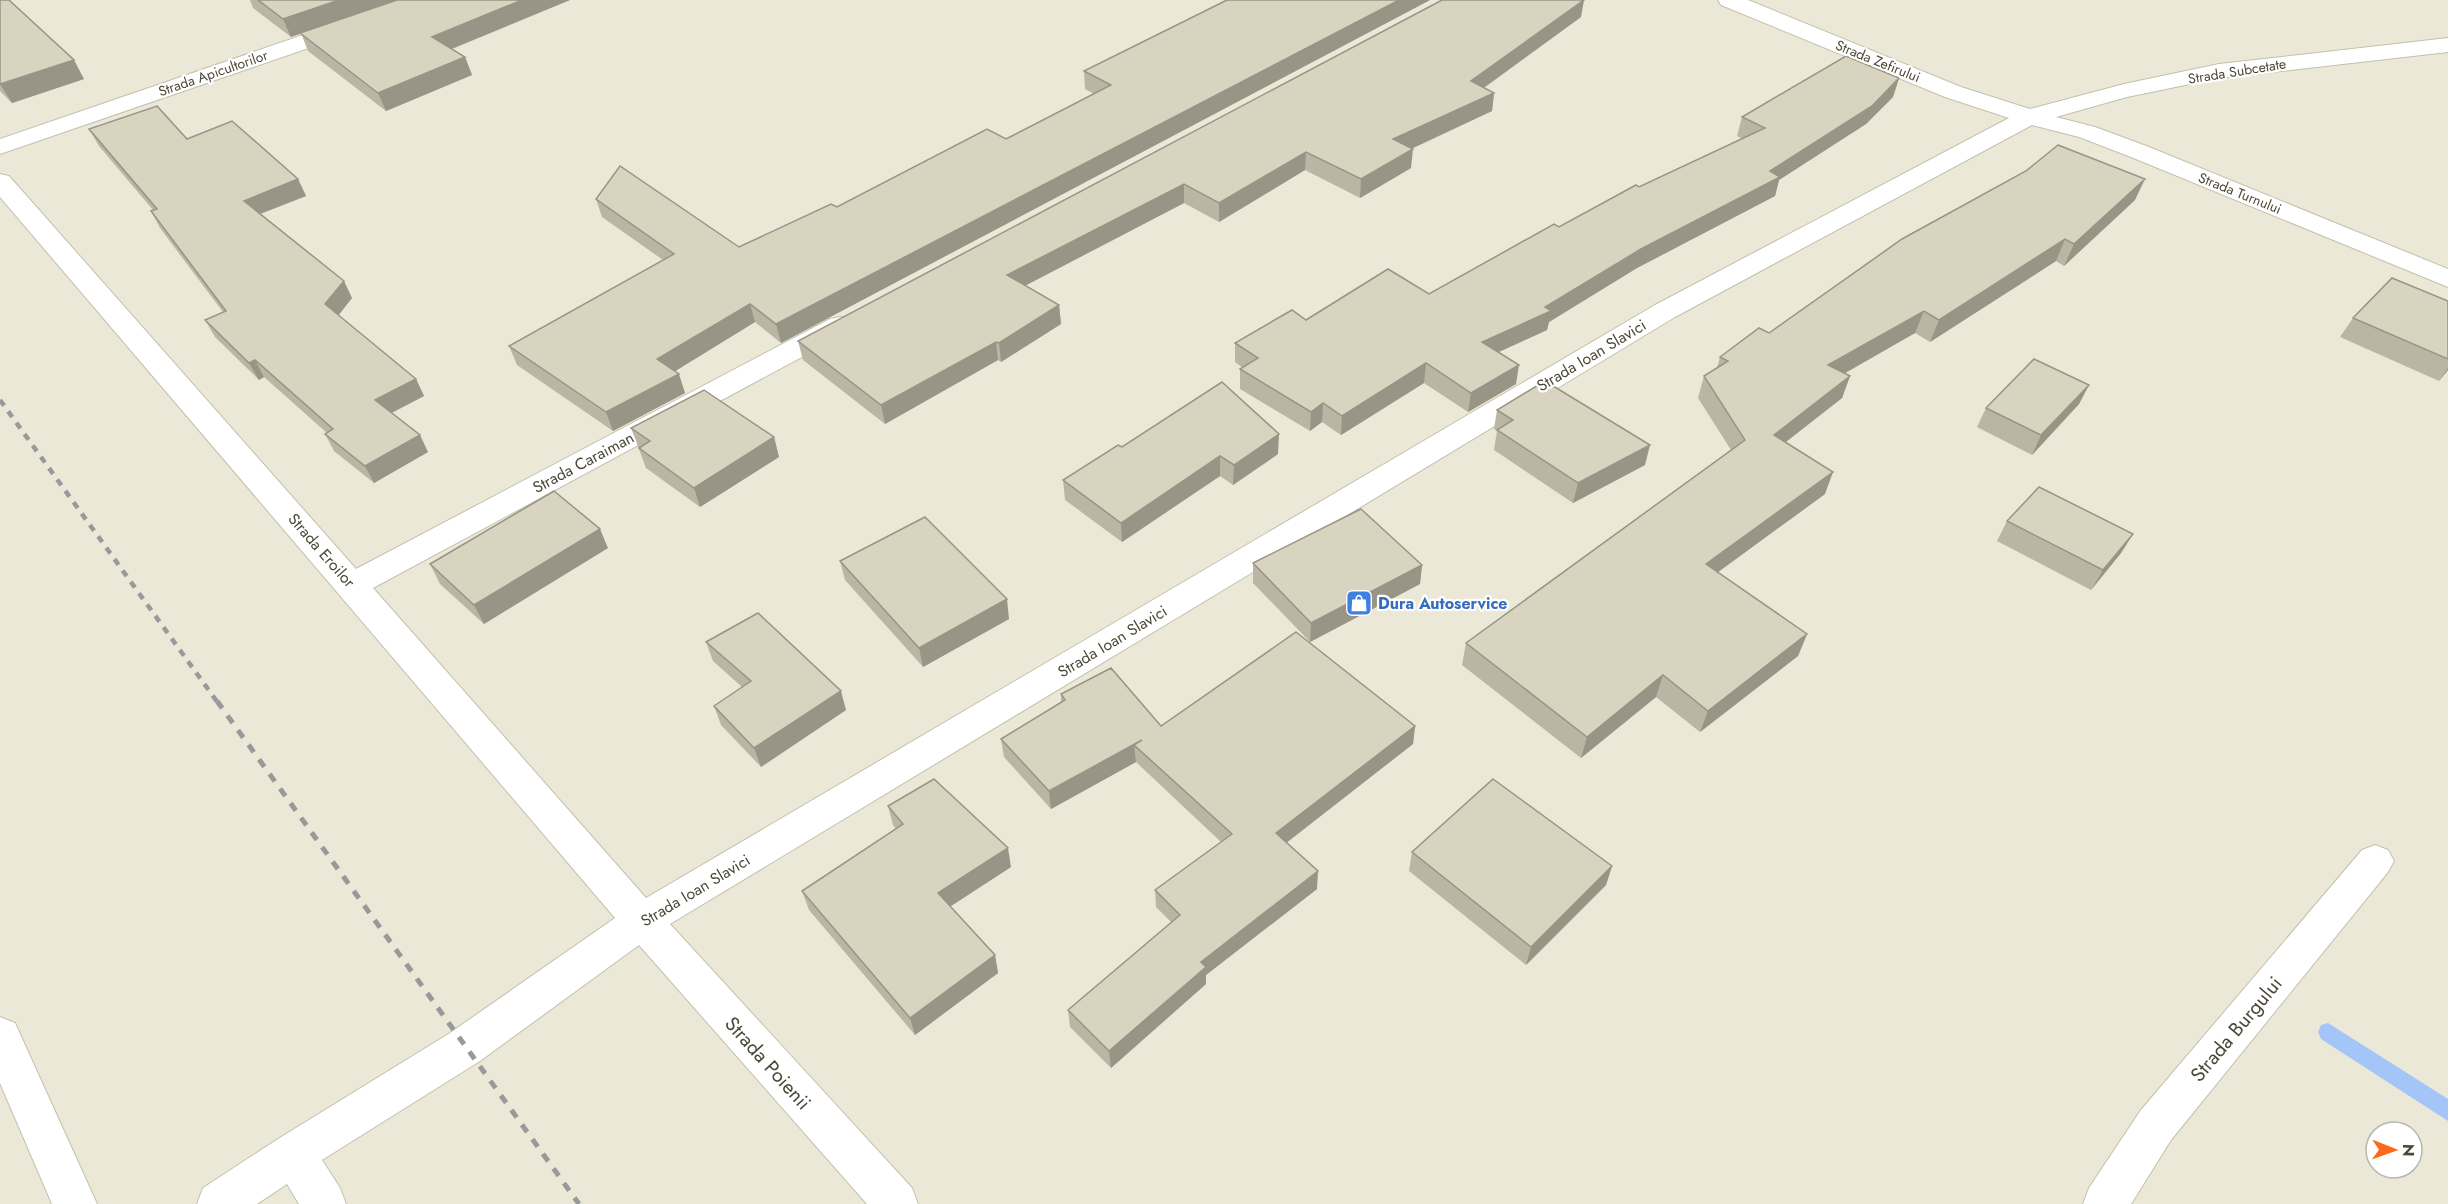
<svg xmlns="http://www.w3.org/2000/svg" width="2448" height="1204" viewBox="0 0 2448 1204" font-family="Jost,sans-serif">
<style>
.residential{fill:#ebe8d8;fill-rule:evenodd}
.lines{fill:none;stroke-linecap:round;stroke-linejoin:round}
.stream{fill:#a3c5f7;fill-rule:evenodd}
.minor-casing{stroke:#c3c0ac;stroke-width:2}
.minor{fill:#fff;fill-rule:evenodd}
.rail-far1{stroke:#999;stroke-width:4.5;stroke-dasharray:7 7;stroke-linecap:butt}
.rail{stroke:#999;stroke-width:5;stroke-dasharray:9 9;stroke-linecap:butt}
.wall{fill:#bbb6a4}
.shaded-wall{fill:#989486}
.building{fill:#d9d4bf;stroke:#989486;stroke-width:1.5}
.labels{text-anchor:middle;stroke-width:4.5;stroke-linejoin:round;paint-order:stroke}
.far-street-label{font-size:14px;fill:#4c4837;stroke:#fff}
.street-label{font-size:16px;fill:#4c4837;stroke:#fff}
.shop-label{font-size:16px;font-weight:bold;fill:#366cbe;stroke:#fff;text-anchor:start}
.near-street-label{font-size:20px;fill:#4c4837;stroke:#fff}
</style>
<rect width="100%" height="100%" fill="#f6f5eb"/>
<path class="residential" d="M 0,0 L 2448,0 L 2448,1204 L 0,1204 ZM 2376,1132 L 2412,1132 L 2412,1168 L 2376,1168 Z"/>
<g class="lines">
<path class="stream" d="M 2328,1023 L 2448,1099 L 2448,1121 L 2321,1039 L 2318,1032 L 2321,1025 Z"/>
<defs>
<path id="minor" d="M 405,0 L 437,0 L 434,5 L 0,154 L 0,139 Z
M 1718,0 L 1748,0 L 1961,87 L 2030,109 L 2124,84 L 2219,64 L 2448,38 L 2448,52 L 2219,78 L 2127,97 L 2056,117 L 2095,127 L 2149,147 L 2448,269 L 2448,287 L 2131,157 L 2079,137 L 2032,125 L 1675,317 L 670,924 L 912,1188 L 918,1204 L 867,1204 L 639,945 L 480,1061 L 322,1160 L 340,1188 L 346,1204 L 299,1204 L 287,1184 L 257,1204 L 197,1204 L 203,1188 L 278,1139 L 450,1033 L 615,918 L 0,197 L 0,174 L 9,176 L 356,569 L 830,319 L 840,317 L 850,319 L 854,325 L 850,331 L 373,588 L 646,898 L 1655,305 L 2009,118 L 1945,97 L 1721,5 Z
M 2375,845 L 2388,850 L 2394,861 L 2388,872 L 2171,1140 L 2131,1204 L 2083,1204 L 2089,1188 L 2141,1110 L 2362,850 Z
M 0,1017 L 15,1023 L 97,1204 L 52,1204 L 0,1083 Z"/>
</defs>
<use href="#minor" class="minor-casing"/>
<use href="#minor" class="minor"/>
<path class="rail-far1" d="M 0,400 L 218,703"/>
<path class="rail" d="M 217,701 L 579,1204"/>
</g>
<path class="wall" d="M 0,0 L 84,79 L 12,103 L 0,91 Z
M 250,0 L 570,0 L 452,49 L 465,57 L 472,75 L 386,111 L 308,51 L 301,33 L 291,37 L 253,8 Z
M 1227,0 L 1430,0 L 781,343 L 755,322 L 675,371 L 685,393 L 613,431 L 517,365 L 509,346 L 663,260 L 602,217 L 596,199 L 739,247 L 1006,139 L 1094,94 L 1085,89 L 1084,71 Z
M 1581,17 L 1484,88 L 1494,93 L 1492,111 L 1411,148 L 1411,168 L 1360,198 L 1305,170 L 1219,222 L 1184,203 L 1025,286 L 1059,305 L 1061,324 L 1001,362 L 998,360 L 885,424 L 803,360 L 798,341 Z
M 1899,78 L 1893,97 L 1866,124 L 1779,180 L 1775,196 L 1637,268 L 1549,322 L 1547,330 L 1499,352 L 1516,384 L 1468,412 L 1424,383 L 1341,435 L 1322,422 L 1310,431 L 1240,389 L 1240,369 L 1243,368 L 1235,362 L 1235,343 L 1306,320 L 1429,294 L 1559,227 L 1639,187 L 1743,139 L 1737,136 L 1742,117 Z
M 89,129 L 187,139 L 298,179 L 306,196 L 260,214 L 352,298 L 338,315 L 416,379 L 424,396 L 392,413 L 428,452 L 374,483 L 334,451 L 325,434 L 327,433 L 264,377 L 259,380 L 215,337 L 205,320 L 223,312 L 160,228 L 151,211 L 153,210 L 99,146 Z
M 2135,200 L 2064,266 L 2056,261 L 1930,342 L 1915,333 L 1844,373 L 1850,376 L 1842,398 L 1785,442 L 1825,494 L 1718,572 L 1807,634 L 1798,656 L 1700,732 L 1656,697 L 1581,758 L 1462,665 L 1466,643 L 1731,450 L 1698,398 L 1704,376 L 1717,368 L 1720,357 L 1769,333 Z
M 2448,301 L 2448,370 L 2439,381 L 2340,337 L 2353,318 Z
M 2089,385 L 2079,404 L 2032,455 L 1977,427 L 1986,408 Z
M 1497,410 L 1645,465 L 1573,503 L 1494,450 L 1497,431 L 1494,429 Z
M 631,428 L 774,437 L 779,457 L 700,507 L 646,468 Z
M 1122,447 L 1278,454 L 1233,485 L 1220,476 L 1122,542 L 1065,500 L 1063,480 Z
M 2007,521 L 2133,534 L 2121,553 L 2091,590 L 1997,541 Z
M 608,548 L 484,624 L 440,584 L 430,564 Z
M 840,561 L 1009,619 L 923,667 L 845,580 Z
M 1253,563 L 1422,565 L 1420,584 L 1310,642 L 1253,583 Z
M 706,642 L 846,710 L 761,767 L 721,725 L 714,706 L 742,687 L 713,661 Z
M 1061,694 L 1161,726 L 1415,726 L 1413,744 L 1286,842 L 1317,889 L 1206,975 L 1206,984 L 1111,1068 L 1070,1027 L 1068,1010 L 1172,923 L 1156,907 L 1155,890 L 1221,842 L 1136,762 L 1051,809 L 1004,757 L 1001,739 L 1061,702 Z
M 888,806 L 1011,867 L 950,906 L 995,955 L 998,973 L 915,1035 L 809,910 L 802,891 L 896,829 L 893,825 Z
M 1412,852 L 1612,866 L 1606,885 L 1526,965 L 1409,871 Z"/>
<path class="shaded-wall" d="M 339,0 L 398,0 L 291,37 L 283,19 Z
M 522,0 L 570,0 L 439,54 L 432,37 Z
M 1399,0 L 1430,0 L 781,343 L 776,324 Z
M 1584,0 L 1581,17 L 1468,99 L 1471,81 Z
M 465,57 L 472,75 L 386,111 L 378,93 Z
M 74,60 L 84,79 L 12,103 L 0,84 Z
M 1899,78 L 1893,97 L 1866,124 L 1779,180 L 1775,196 L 1637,268 L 1549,322 L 1547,330 L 1479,361 L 1482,342 L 1545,307 L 1770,171 Z
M 1494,93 L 1492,111 L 1392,158 L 1393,139 Z
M 1413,149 L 1411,168 L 1360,198 L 1361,179 Z
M 1306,152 L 1305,170 L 1219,222 L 1219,203 Z
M 298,179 L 306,196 L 252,217 L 244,201 Z
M 2145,179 L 2135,200 L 2064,266 L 2074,244 Z
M 1184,184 L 1184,203 L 1009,294 L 1007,275 Z
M 2065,239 L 2056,261 L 1930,342 L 1939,320 Z
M 344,281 L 352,298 L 334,321 L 325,304 Z
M 750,304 L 755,322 L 664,378 L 657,359 Z
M 1059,305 L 1061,324 L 1001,362 L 999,343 Z
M 1924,311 L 1915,333 L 1821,387 L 1828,365 Z
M 996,342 L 998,360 L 885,424 L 881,405 Z
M 255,360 L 264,377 L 259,380 L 249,363 Z
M 1426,363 L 1424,383 L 1341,435 L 1342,416 Z
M 1519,365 L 1516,384 L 1468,412 L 1471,393 Z
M 2448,368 L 2448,370 L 2439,381 Z
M 679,374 L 685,393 L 613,431 L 606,412 Z
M 1850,376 L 1842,398 L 1767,457 L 1774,435 Z
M 416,379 L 424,396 L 383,417 L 375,400 Z
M 2089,385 L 2079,404 L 2032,455 L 2041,435 Z
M 1323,403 L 1322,422 L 1310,431 L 1311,412 Z
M 1279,434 L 1278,454 L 1233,485 L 1234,465 Z
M 420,435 L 428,452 L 374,483 L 365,466 Z
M 774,437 L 779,457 L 700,507 L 694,488 Z
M 1650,445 L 1645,465 L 1573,503 L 1578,483 Z
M 1220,456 L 1220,476 L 1122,542 L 1121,523 Z
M 1833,472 L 1825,494 L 1699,586 L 1706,564 Z
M 600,529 L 608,548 L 484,624 L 474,605 Z
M 2133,534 L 2121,553 L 2091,590 L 2103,570 Z
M 1422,565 L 1420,584 L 1310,642 L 1311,623 Z
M 1007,599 L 1009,619 L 923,667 L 919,648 Z
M 1807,634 L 1798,656 L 1700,732 L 1708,711 Z
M 1663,675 L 1656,697 L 1581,758 L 1587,737 Z
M 841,691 L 846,710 L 761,767 L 754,748 Z
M 1415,726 L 1413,744 L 1276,851 L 1276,833 Z
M 1142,740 L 1134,745 L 1136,762 L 1051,809 L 1049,791 Z
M 1008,848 L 1011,867 L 942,912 L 938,893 Z
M 1612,866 L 1606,885 L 1526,965 L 1531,947 Z
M 1318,871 L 1317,889 L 1206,975 L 1206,984 L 1111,1068 L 1109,1051 L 1201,962 Z
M 995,955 L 998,973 L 915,1035 L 910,1018 Z"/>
<path class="building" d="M 0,0 L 9,0 L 74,60 L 0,84 Z
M 258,0 L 339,0 L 283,19 Z
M 397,0 L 522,0 L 432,37 L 465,57 L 378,93 L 300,33 Z
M 1227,0 L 1399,0 L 776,324 L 750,304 L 657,359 L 679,374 L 606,412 L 509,346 L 674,254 L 596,199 L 620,166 L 739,247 L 831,204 L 837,207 L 987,129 L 1006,139 L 1111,85 L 1084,71 Z
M 1442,0 L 1584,0 L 1471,81 L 1494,93 L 1393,139 L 1413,149 L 1361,179 L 1306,152 L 1219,203 L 1184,184 L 1007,275 L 1059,305 L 999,343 L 996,342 L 881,405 L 798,341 Z
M 1846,56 L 1899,78 L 1872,106 L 1770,171 L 1780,177 L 1641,249 L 1545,307 L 1551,311 L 1482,342 L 1519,365 L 1471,393 L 1426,363 L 1342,416 L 1323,403 L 1311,412 L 1240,369 L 1258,358 L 1235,343 L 1292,310 L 1306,320 L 1388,269 L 1429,294 L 1554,224 L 1559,227 L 1636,185 L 1639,187 L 1765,128 L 1742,117 Z
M 157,106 L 187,139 L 232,121 L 298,179 L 244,201 L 344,281 L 325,304 L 416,379 L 375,400 L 420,435 L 365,466 L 325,434 L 333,429 L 255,360 L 249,363 L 205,320 L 226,311 L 151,211 L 157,209 L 89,129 Z
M 2058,145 L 2145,179 L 2074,244 L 2065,239 L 1939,320 L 1924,311 L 1828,365 L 1850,376 L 1774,435 L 1833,472 L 1706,564 L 1807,634 L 1708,711 L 1663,675 L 1587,737 L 1466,643 L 1745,440 L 1704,376 L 1728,361 L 1720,357 L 1759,328 L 1769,333 L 1902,239 L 2026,171 Z
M 2392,278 L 2448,301 L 2448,359 L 2353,318 Z
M 2034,359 L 2089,385 L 2041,435 L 1986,408 Z
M 1545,381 L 1650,445 L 1578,483 L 1497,430 L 1513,420 L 1497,410 Z
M 1222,382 L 1279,434 L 1234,465 L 1220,456 L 1121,523 L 1063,480 L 1118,445 L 1122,447 Z
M 704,390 L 774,437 L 694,488 L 639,448 L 650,441 L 631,428 Z
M 2039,487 L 2133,534 L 2103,570 L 2007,521 Z
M 554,491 L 600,529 L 474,605 L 430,564 Z
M 1361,509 L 1422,565 L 1311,623 L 1253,563 Z
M 925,517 L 1007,599 L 919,648 L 840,561 Z
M 758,613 L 841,691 L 754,748 L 714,706 L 751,681 L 706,642 Z
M 1296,632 L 1415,726 L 1276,833 L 1318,871 L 1201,962 L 1206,967 L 1109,1051 L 1068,1010 L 1180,915 L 1155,890 L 1232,834 L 1134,745 L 1142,740 L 1049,791 L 1001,739 L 1065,700 L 1061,694 L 1111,668 L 1161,726 Z
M 934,779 L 1008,848 L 938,893 L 995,955 L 910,1018 L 802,891 L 903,824 L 888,806 Z
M 1493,779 L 1612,866 L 1531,947 L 1412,852 Z"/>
<defs>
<symbol id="shop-square" viewBox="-11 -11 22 22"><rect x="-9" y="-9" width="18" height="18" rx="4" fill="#3f7fe0" stroke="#fff"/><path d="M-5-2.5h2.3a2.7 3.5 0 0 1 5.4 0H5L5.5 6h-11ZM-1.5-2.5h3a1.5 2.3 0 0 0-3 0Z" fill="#fff"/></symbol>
</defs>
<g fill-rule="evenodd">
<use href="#shop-square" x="1344" y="588" width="30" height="30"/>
</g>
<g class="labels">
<g class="far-street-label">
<text transform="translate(1878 61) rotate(22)" y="5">Strada Zefirului</text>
<text transform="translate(2237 71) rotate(-9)" y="5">Strada Subcetate</text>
<text transform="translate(213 73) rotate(-19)" y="5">Strada Apicultorilor</text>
<text transform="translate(2240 193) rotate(22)" y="5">Strada Turnului</text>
</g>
<g class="street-label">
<text transform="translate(1591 355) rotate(-31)" y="6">Strada Ioan Slavici</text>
<text transform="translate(583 462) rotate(-28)" y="6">Strada Caraiman</text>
<text transform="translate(322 550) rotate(49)" y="6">Strada Eroilor</text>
<text transform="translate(1112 641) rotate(-31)" y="6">Strada Ioan Slavici</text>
<text transform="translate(695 890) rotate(-31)" y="6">Strada Ioan Slavici</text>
</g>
<g class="shop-label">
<text x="1378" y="609">Dura Autoservice</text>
</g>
<g class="near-street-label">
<text transform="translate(2236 1029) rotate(-50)" y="7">Strada Burgului</text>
<text transform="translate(768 1063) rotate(48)" y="7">Strada Poienii</text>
</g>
</g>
<g transform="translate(2394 1150) rotate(91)"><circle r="28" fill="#ffffff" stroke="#b7b6af" stroke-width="1.5"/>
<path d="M0-4.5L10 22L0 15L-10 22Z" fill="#ff6719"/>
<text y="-9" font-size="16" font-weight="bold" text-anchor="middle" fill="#4c4837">N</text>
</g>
</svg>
